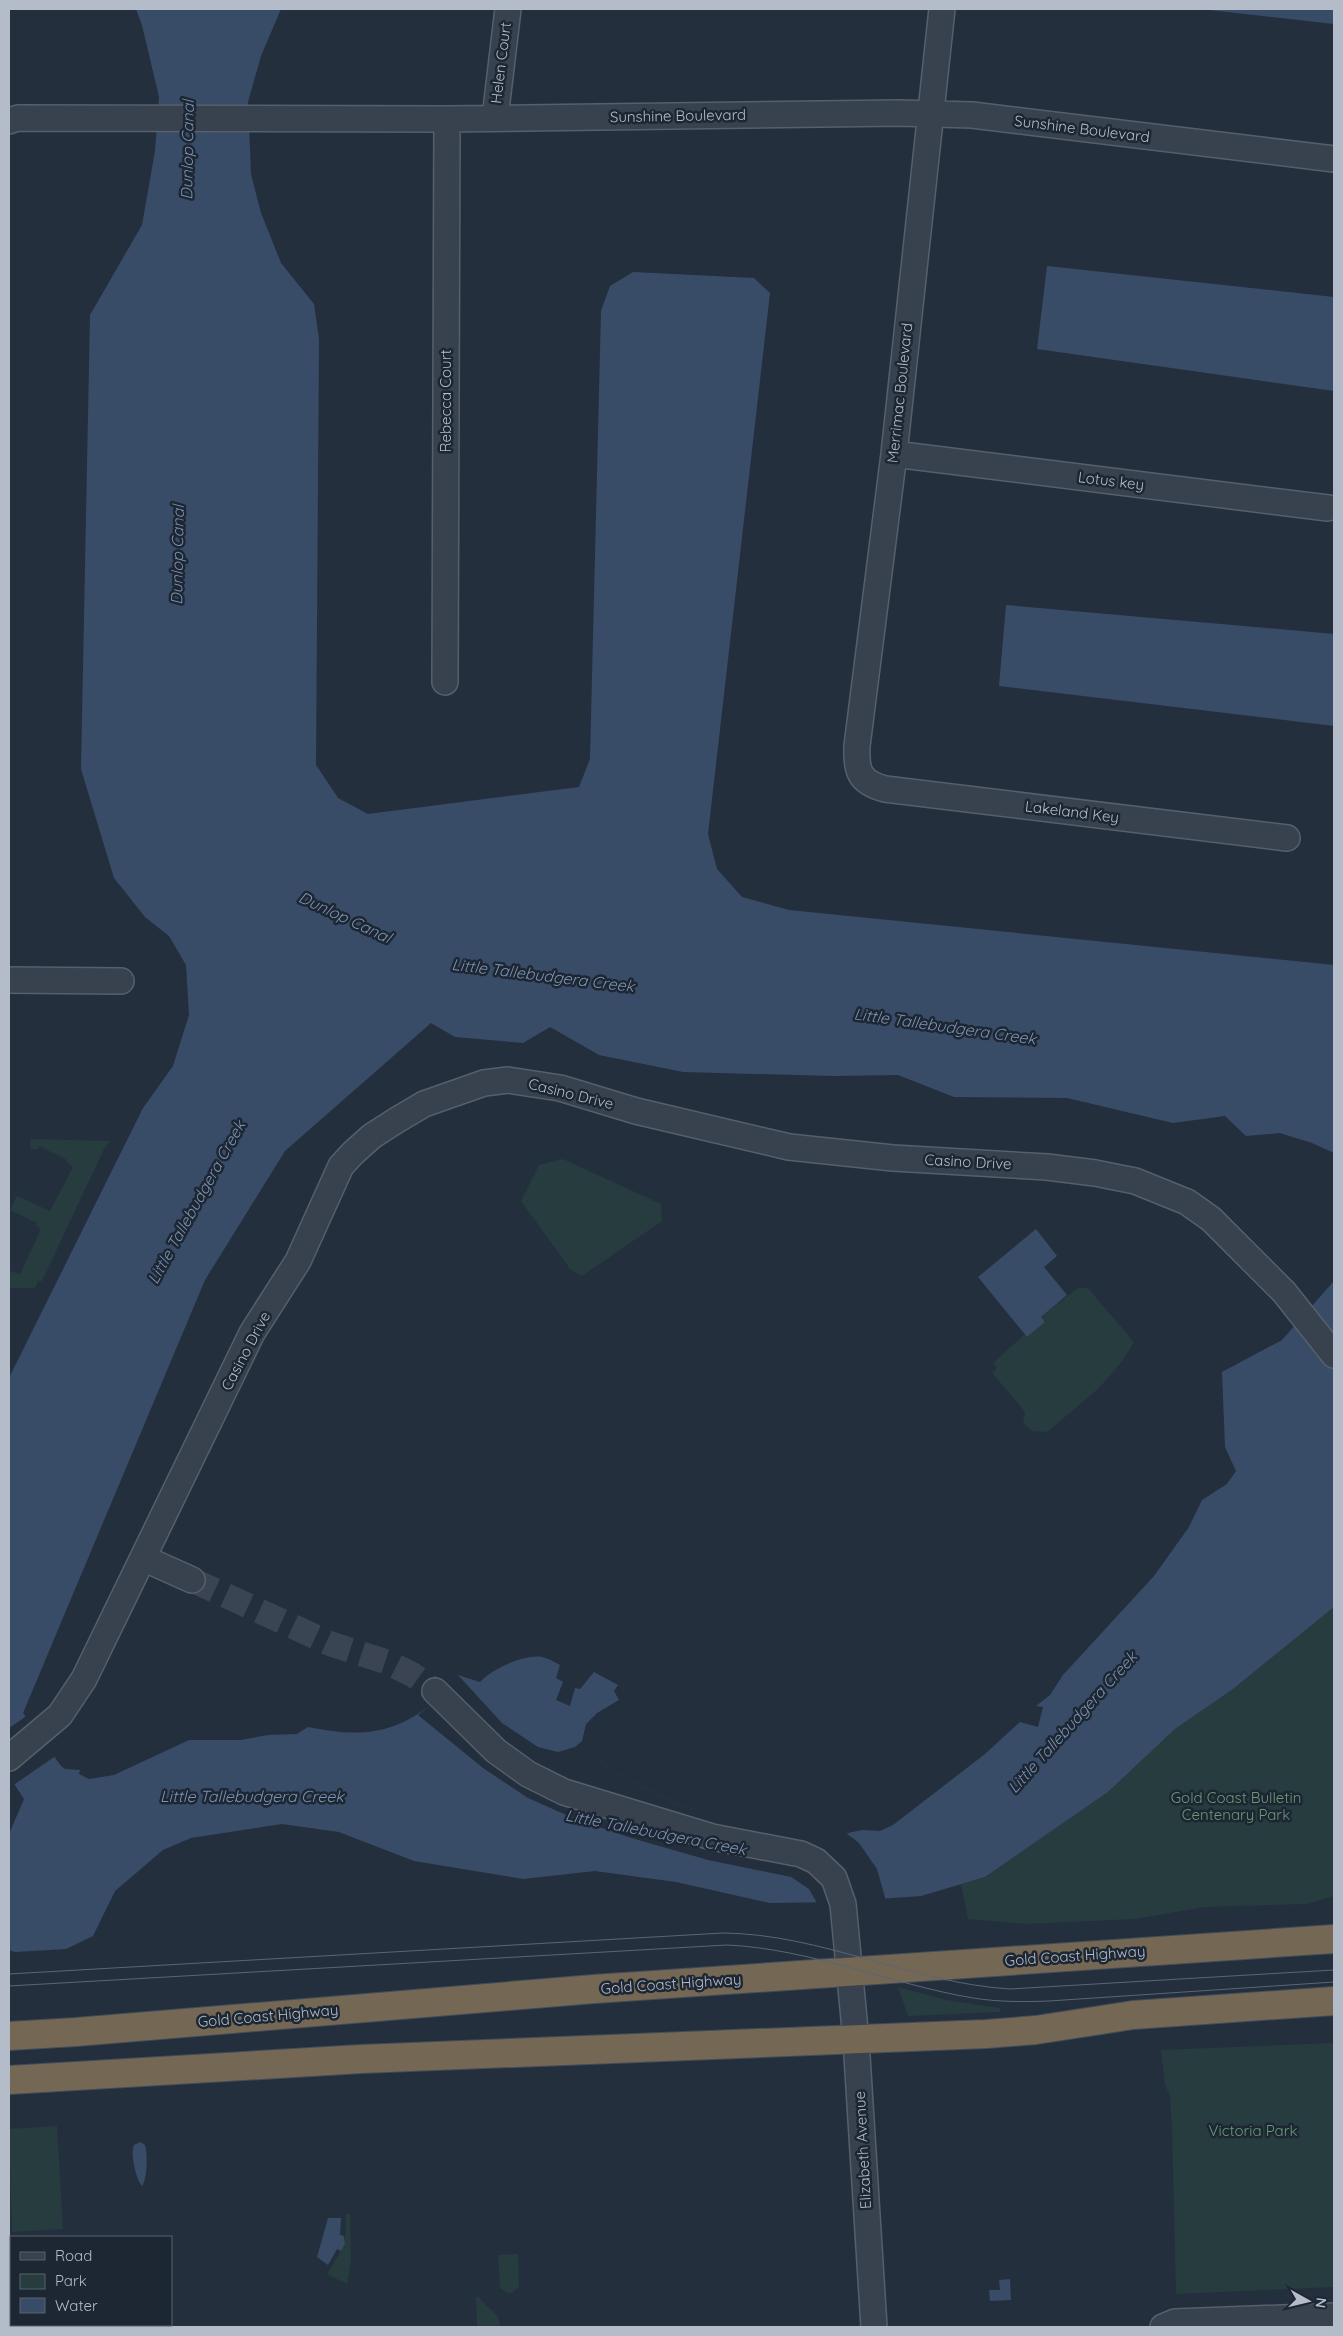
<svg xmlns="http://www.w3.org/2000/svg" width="1343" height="2336" viewBox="0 0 1343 2336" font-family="Quicksand,sans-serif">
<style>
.green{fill:#263c3f}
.water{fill:#394c67}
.pier{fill:#242f3e}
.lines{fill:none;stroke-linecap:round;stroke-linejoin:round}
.minor-tunnel{stroke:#3a4453;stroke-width:25;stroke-dasharray:25 12;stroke-linecap:butt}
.minor-casing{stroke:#565f6c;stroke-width:28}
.highway-casing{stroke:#434c59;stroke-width:30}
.minor{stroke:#38414e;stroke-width:25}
.highway{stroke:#746855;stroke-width:28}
.tram{stroke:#5a6575;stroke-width:1}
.labels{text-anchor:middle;stroke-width:5;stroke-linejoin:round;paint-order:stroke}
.street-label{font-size:15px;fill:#b4bcc9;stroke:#1d2633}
.park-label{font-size:15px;fill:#6b9a76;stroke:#1d2633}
.water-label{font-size:16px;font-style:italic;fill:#7c92b1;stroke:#1d2633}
</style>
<rect width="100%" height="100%" fill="#242f3e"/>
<path class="green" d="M 30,1139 L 110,1141 L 104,1149 L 42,1281 L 38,1281 L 35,1288 L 9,1288 L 9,1271 L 20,1274 L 41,1229 L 36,1226 L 37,1223 L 10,1210 L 17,1196 L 50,1211 L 73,1167 L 66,1162 L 67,1160 L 39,1146 L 37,1149 L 31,1149 Z
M 563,1159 L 661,1204 L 662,1221 L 582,1276 L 570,1269 L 521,1201 L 539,1165 Z
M 1078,1288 L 1088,1288 L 1134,1342 C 1112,1382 1081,1403 1047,1432 L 1032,1431 L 1023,1423 L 1025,1413 L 1022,1408 L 992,1373 L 997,1368 L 993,1363 L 1025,1334 L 1027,1337 L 1045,1322 L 1041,1317 Z
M 1334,1607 L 1334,1896 L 1307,1904 L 1205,1907 L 1134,1919 L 1026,1924 L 968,1919 L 961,1884 L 985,1877 L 1108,1792 L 1175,1729 L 1233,1689 Z
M 898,1987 L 946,2000 L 1000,2008 L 1000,2012 L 908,2016 Z
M 1334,2043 L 1334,2287 L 1176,2294 L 1172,2129 L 1170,2095 L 1165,2085 L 1161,2050 Z
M 57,2126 L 63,2229 L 12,2232 L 9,2129 Z
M 346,2214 L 350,2214 L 351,2260 L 347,2284 L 327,2274 L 345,2244 Z
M 518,2254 L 519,2287 L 510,2294 L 500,2288 L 498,2255 Z
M 476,2297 L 479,2297 C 488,2311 500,2311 500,2327 L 477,2327 Z"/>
<path class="water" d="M 136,9 L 281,9 L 261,56 L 248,102 L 251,174 L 261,213 L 281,263 L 314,304 L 319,339 L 316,765 L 338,798 L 368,814 L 579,787 L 590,759 L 601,311 L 610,286 L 633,272 L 754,278 L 770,293 L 708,834 L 717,869 L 742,897 L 789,910 L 1334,965 L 1334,1153 L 1312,1143 L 1280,1133 L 1246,1136 L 1225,1116 L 1173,1123 L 1067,1098 L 954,1097 L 898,1075 L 834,1076 L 683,1072 L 599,1055 L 550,1027 L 523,1043 L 455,1037 L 431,1023 L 285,1151 L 205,1280 L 23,1713 L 61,1766 L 65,1769 L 80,1770 L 79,1774 L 89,1779 L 114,1775 L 189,1740 L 241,1740 L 268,1735 L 297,1734 L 308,1727 C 358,1737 392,1736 433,1703 L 430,1694 L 458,1675 L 480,1682 C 492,1669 524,1654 542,1657 C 548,1658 554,1662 560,1665 L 556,1678 L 563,1682 L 556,1700 L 570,1706 L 575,1688 L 580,1689 L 594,1672 L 618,1685 L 614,1691 L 619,1700 L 597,1713 L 586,1724 L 582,1741 L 585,1749 L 591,1756 L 629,1780 L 679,1805 L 693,1809 L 704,1808 L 742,1822 L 839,1835 L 862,1830 L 880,1831 L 893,1825 L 985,1754 L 1020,1722 L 1038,1727 L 1043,1707 L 1036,1706 L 1050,1695 L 1063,1675 L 1154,1576 L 1189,1527 L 1202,1500 L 1227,1484 L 1236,1471 L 1225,1447 L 1222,1372 L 1282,1340 L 1334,1281 L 1334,1607 L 1233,1689 L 1175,1729 L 1108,1792 L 985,1877 L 921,1896 L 837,1902 L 770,1903 L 676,1882 L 595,1871 L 523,1879 L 414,1861 L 339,1832 L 282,1824 L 191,1838 L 163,1850 L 115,1891 L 93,1936 L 66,1949 L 15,1952 L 9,1950 L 9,1834 L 24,1799 L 9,1776 L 9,1378 L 143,1108 L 173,1066 L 189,1015 L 186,965 L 169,936 L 145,917 L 114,878 L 81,769 L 90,315 L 142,225 L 155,151 L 159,97 L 142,25 Z
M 1200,9 L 1334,9 L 1334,24 Z
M 1047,266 L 1334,297 L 1334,391 L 1037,349 Z
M 1006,605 L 1334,634 L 1334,726 L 999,686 Z
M 1036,1229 L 1057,1256 L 1044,1267 L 1067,1295 L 1041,1317 L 1045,1322 L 1027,1337 L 978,1277 Z
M 140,2142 L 145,2145 C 148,2154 147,2180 142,2186 C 136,2180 130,2153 134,2145 Z
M 328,2218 L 341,2218 L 340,2235 L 344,2236 L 345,2244 L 341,2251 L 337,2249 L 328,2265 L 317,2257 Z
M 1010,2279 L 1011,2300 L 990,2301 L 989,2290 L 1000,2290 L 999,2280 Z"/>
<path class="pier" d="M 458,1675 L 502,1723 L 538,1747 L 558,1752 L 575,1747 L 582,1741 L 591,1756 L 629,1780 L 679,1805 L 693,1809 L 707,1806 L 718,1813 L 767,1825 L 846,1833 L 859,1843 L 877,1869 L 886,1901 L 818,1905 L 809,1889 L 791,1877 L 708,1860 L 628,1837 L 573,1818 L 528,1798 L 483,1768 L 418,1715 L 433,1703 L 430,1694 Z
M 28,1715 L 57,1755 L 12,1786 L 9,1780 L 9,1728 Z"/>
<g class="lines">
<path class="minor-tunnel" d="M 192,1580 L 331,1644 L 387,1662 L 413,1675 L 435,1691"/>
<defs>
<path id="minor" d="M 942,9 L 894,454 L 857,746 C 856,771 859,782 885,789 L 1287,838
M 495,118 L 508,9
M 9,121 L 18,118 L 447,119 L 899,113 L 972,115 L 1334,159
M 894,454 L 1328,508
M 445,682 L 447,119
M 9,980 L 121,981
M 143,1558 L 192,1580
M 435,1691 L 496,1751 L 528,1774 L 564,1792 L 712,1837 L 801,1854 L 816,1861 L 834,1878 L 843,1904 L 856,2040 L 874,2327
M 9,1758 L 60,1715 L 84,1679 L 252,1333 L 298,1261 L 341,1166 L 353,1153 L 372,1136 L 397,1120 L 424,1104 L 484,1083 L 508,1080 L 560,1088 L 636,1111 L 789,1147 L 893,1158 L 1047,1167 L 1095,1173 L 1135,1181 L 1187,1202 L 1211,1219 L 1284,1292 L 1334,1355
M 1163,2327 L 1175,2322 L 1334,2316"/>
<path id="highway" d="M 9,2036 L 76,2032 L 594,1989 L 1334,1939
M 9,2080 L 361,2059 L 986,2034 L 1036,2030 L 1133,2015 L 1334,2001"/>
</defs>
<use href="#minor" class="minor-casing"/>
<use href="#highway" class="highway-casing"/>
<use href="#minor" class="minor"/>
<use href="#highway" class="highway"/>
<path class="tram" d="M 9,1974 L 723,1933 C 822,1934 912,1983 1010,1989 L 1334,1970
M 9,1986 L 727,1945 C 812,1949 890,1984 973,1998 C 998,2002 1024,2002 1049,2001 L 1334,1982"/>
</g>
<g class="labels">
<g class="street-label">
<text transform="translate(501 63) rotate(-83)" y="5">Helen Court</text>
<text transform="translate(678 116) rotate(-1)" y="5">Sunshine Boulevard</text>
<text transform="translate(1082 129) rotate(7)" y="5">Sunshine Boulevard</text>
<text transform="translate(900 393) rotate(-84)" y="5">Merrimac Boulevard</text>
<text transform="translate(446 401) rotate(-90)" y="5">Rebecca Court</text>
<text transform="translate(1111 481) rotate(7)" y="5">Lotus key</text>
<text transform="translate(1072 812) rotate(7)" y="5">Lakeland Key</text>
<text transform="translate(571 1094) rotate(14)" y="5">Casino Drive</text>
<text transform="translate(968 1162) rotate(3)" y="5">Casino Drive</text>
<text transform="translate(246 1351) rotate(-62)" y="5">Casino Drive</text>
<text transform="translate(1075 1956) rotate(-4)" y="5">Gold Coast Highway</text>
<text transform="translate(671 1984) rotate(-4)" y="5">Gold Coast Highway</text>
<text transform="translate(268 2016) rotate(-5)" y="5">Gold Coast Highway</text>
<text transform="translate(863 2150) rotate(-93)" y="5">Elizabeth Avenue</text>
</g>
<g class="park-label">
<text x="1236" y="1803">Gold Coast Bulletin<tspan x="1236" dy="17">Centenary Park</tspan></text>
<text x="1253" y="2136">Victoria Park</text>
</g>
<g class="water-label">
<text transform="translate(187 150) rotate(-89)" y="6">Dunlop Canal</text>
<text transform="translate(177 555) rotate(-89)" y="6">Dunlop Canal</text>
<text transform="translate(345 917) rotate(25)" y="6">Dunlop Canal</text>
<text transform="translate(543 975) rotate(7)" y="6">Little Tallebudgera Creek</text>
<text transform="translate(945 1026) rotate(8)" y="6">Little Tallebudgera Creek</text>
<text transform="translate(196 1202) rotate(-61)" y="6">Little Tallebudgera Creek</text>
<text transform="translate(1072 1722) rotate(-48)" y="6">Little Tallebudgera Creek</text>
<text x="252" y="1802">Little Tallebudgera Creek</text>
<text transform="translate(656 1832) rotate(11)" y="6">Little Tallebudgera Creek</text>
</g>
</g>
<rect width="1343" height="2336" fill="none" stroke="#b4bcc9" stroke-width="20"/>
<rect x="10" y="2236" width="162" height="90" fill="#1d2633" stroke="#59626f"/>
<rect x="20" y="2252" width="25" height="8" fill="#38414e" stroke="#59626f"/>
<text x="55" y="2261" font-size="15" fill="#b4bcc9">Road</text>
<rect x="20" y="2274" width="25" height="15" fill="#263c3f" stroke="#59626f"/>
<text x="55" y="2286" font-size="15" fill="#b4bcc9">Park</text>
<rect x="20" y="2298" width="25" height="15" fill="#394c67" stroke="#59626f"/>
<text x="55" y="2311" font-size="15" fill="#b4bcc9">Water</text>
<g transform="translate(1308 2301) rotate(98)" stroke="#1d2633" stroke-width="4" paint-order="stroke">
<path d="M0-4L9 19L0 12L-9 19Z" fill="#b4bcc9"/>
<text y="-8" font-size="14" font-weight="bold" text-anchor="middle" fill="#b4bcc9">N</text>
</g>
</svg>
